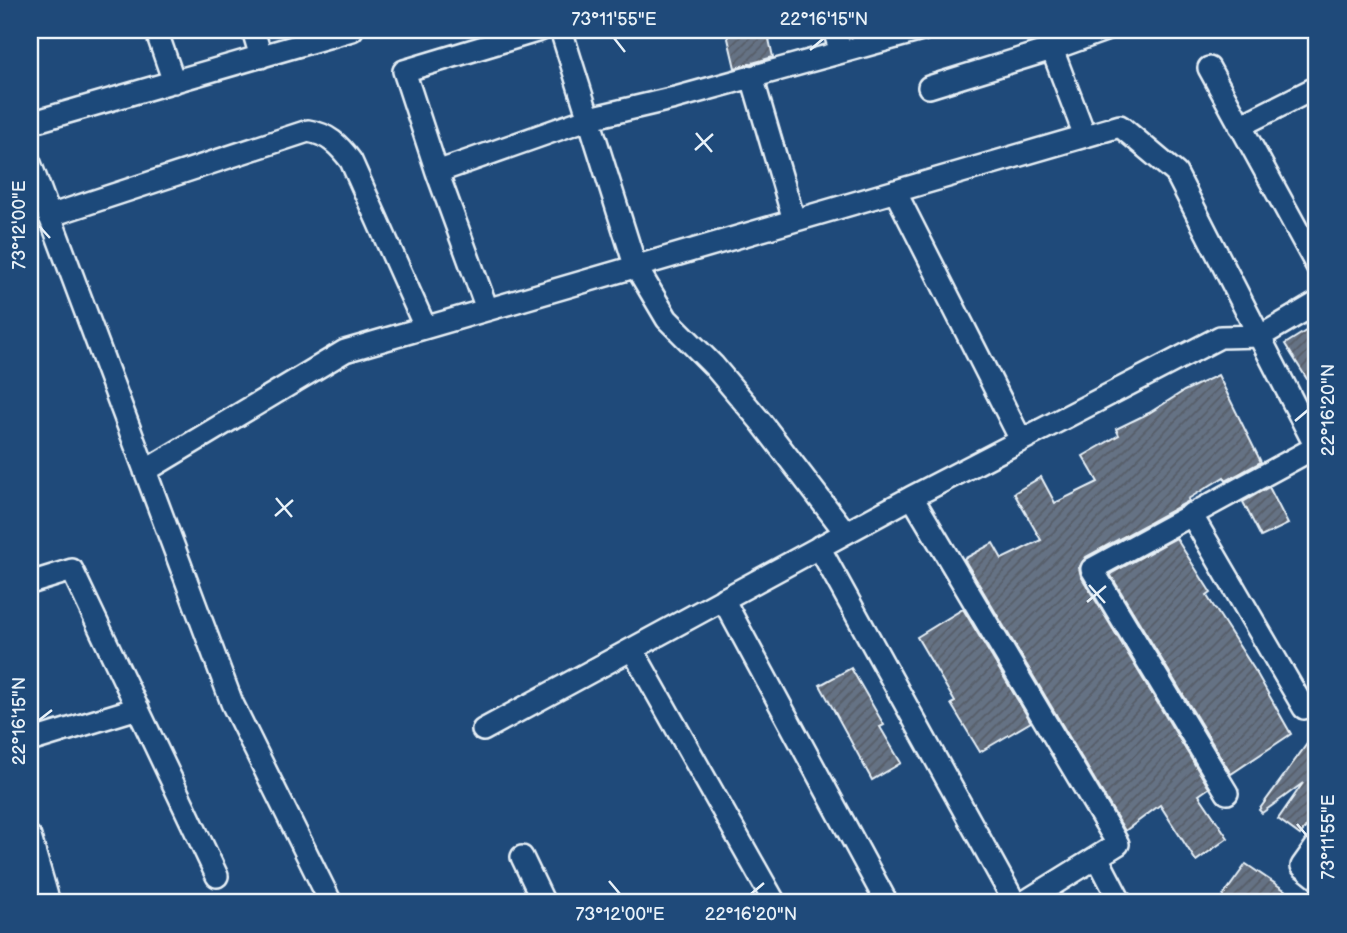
<svg xmlns="http://www.w3.org/2000/svg" width="1347" height="933" viewBox="0 0 1347 933" font-family="'Balsamiq Sans',sans-serif">
<style>
.building{fill:url(#building-hatch);stroke:#e8f1f8;stroke-width:2}
.lines{fill:none;stroke-linecap:round;stroke-linejoin:round}
.minor-casing{stroke:#e8f1f8;stroke-width:26}
.minor{stroke:#1f4a7a;stroke-width:21}
.ticks{fill:none;stroke:#e8f1f8;stroke-width:2.5}
.neatline{fill:none;stroke:#e8f1f8;stroke-width:2.5}
.ticks-label{font-size:18px;text-anchor:middle;fill:#e8f1f8}
</style>
<defs>
<pattern id="building-hatch" width="6" height="6" patternUnits="userSpaceOnUse" patternTransform="scale(1.75)"><rect width="6" height="6" fill="#657284"/><path d="M-1 1l2-2M0 6l6-6M5 7l2-2" fill="none" stroke="#565d67"/></pattern>
</defs>
<rect width="100%" height="100%" fill="#1f4a7a"/>
<filter id="ink" filterUnits="userSpaceOnUse"><feTurbulence type="fractalNoise" baseFrequency=".0143" numOctaves="2"/><feDisplacementMap in="SourceGraphic" scale="14" xChannelSelector="R" yChannelSelector="G"/><feConvolveMatrix kernelMatrix="1 2 1 2 8 2 1 2 1" color-interpolation-filters="sRGB"/></filter>
<g filter="url(#ink)">
<path class="building" d="M 726,30 L 767,30 L 773,57 L 735,68 Z
M 1317,324 L 1317,395 L 1285,344 Z
M 1218,375 L 1261,462 L 1226,481 L 1224,477 L 1188,499 L 1189,501 L 1086,557 L 1079,568 L 1081,576 L 1209,788 L 1199,795 L 1228,838 L 1196,861 L 1160,805 L 1125,831 L 964,559 L 993,543 L 1002,559 L 1041,540 L 1014,493 L 1041,477 L 1055,503 L 1098,482 L 1083,456 L 1119,435 L 1116,429 L 1149,413 L 1184,391 Z
M 1269,487 L 1288,524 L 1261,537 L 1243,502 Z
M 1176,538 L 1211,593 L 1207,596 L 1256,672 L 1291,734 L 1231,774 L 1110,574 Z
M 963,609 L 1031,722 L 980,752 L 951,704 L 955,702 L 917,637 Z
M 851,668 L 884,725 L 880,727 L 901,763 L 872,780 L 820,685 Z
M 1317,730 L 1317,812 L 1300,835 L 1278,819 L 1303,783 L 1262,813 L 1259,810 Z
M 1246,864 L 1286,891 L 1277,903 L 1218,903 Z"/>
<g class="lines">
<defs>
<path id="minor" d="M 156,30 L 174,82
M 253,30 L 261,57
M 561,30 L 635,265 L 667,319 L 714,366 L 761,422 L 846,533
M 834,30 L 841,52
M 1052,49 L 1105,30
M 1209,68 L 1317,266
M 752,77 L 794,220
M 929,87 L 1052,49 L 1085,136
M 30,123 L 352,30
M 1240,126 L 1317,87
M 30,163 L 232,703 L 331,903
M 437,172 L 590,118 L 675,98 L 922,30
M 895,191 L 1021,440
M 49,216 L 308,131 C 328,134 339,145 351,161 L 425,327
M 487,309 L 437,172 L 404,71 L 540,30
M 145,471 L 345,351 L 1120,126 L 1176,173 L 1317,449
M 912,497 L 1118,844 L 1023,903
M 1191,514 L 1304,708
M 819,547 L 1015,903
M 30,583 L 72,570 L 217,876
M 723,599 L 887,903
M 632,649 L 775,903
M 483,730 L 912,497 L 1220,337 L 1261,336 L 1317,303
M 30,741 L 138,708
M 1227,793 L 1092,569 L 1316,447
M 30,837 L 49,903
M 1317,845 L 1302,866 L 1317,878
M 522,857 L 544,903
M 1097,857 L 1121,903"/>
</defs>
<use href="#minor" class="minor-casing"/>
<use href="#minor" class="minor"/>
</g>
</g>
<path class="ticks" d="M 614,38 L 625,52M 810,50 L 824,38M 696,133 L 712,152M 695,150 L 713,134M 38,225 L 50,238M 1295,421 L 1308,410M 276,498 L 292,517M 275,516 L 293,500M 1089,585 L 1105,603M 1087,602 L 1106,586M 38,721 L 52,710M 1297,824 L 1308,837M 609,881 L 620,894M 751,894 L 764,883"/>
<rect width="1347" height="933" fill="none" stroke="#1f4a7a" stroke-width="77"/>
<rect x="38" y="38" width="1270" height="856" class="neatline"/>
<g class="ticks-label">
<text x="614" y="25">73°11'55"E</text>
<text x="824" y="25">22°16'15"N</text>
<text transform="translate(19 225) rotate(-90)" y="6">73°12'00"E</text>
<text transform="translate(1328 410) rotate(-90)" y="6">22°16'20"N</text>
<text transform="translate(19 721) rotate(-90)" y="6">22°16'15"N</text>
<text transform="translate(1328 837) rotate(-90)" y="6">73°11'55"E</text>
<text x="620" y="920">73°12'00"E</text>
<text x="751" y="920">22°16'20"N</text>
</g>
</svg>
